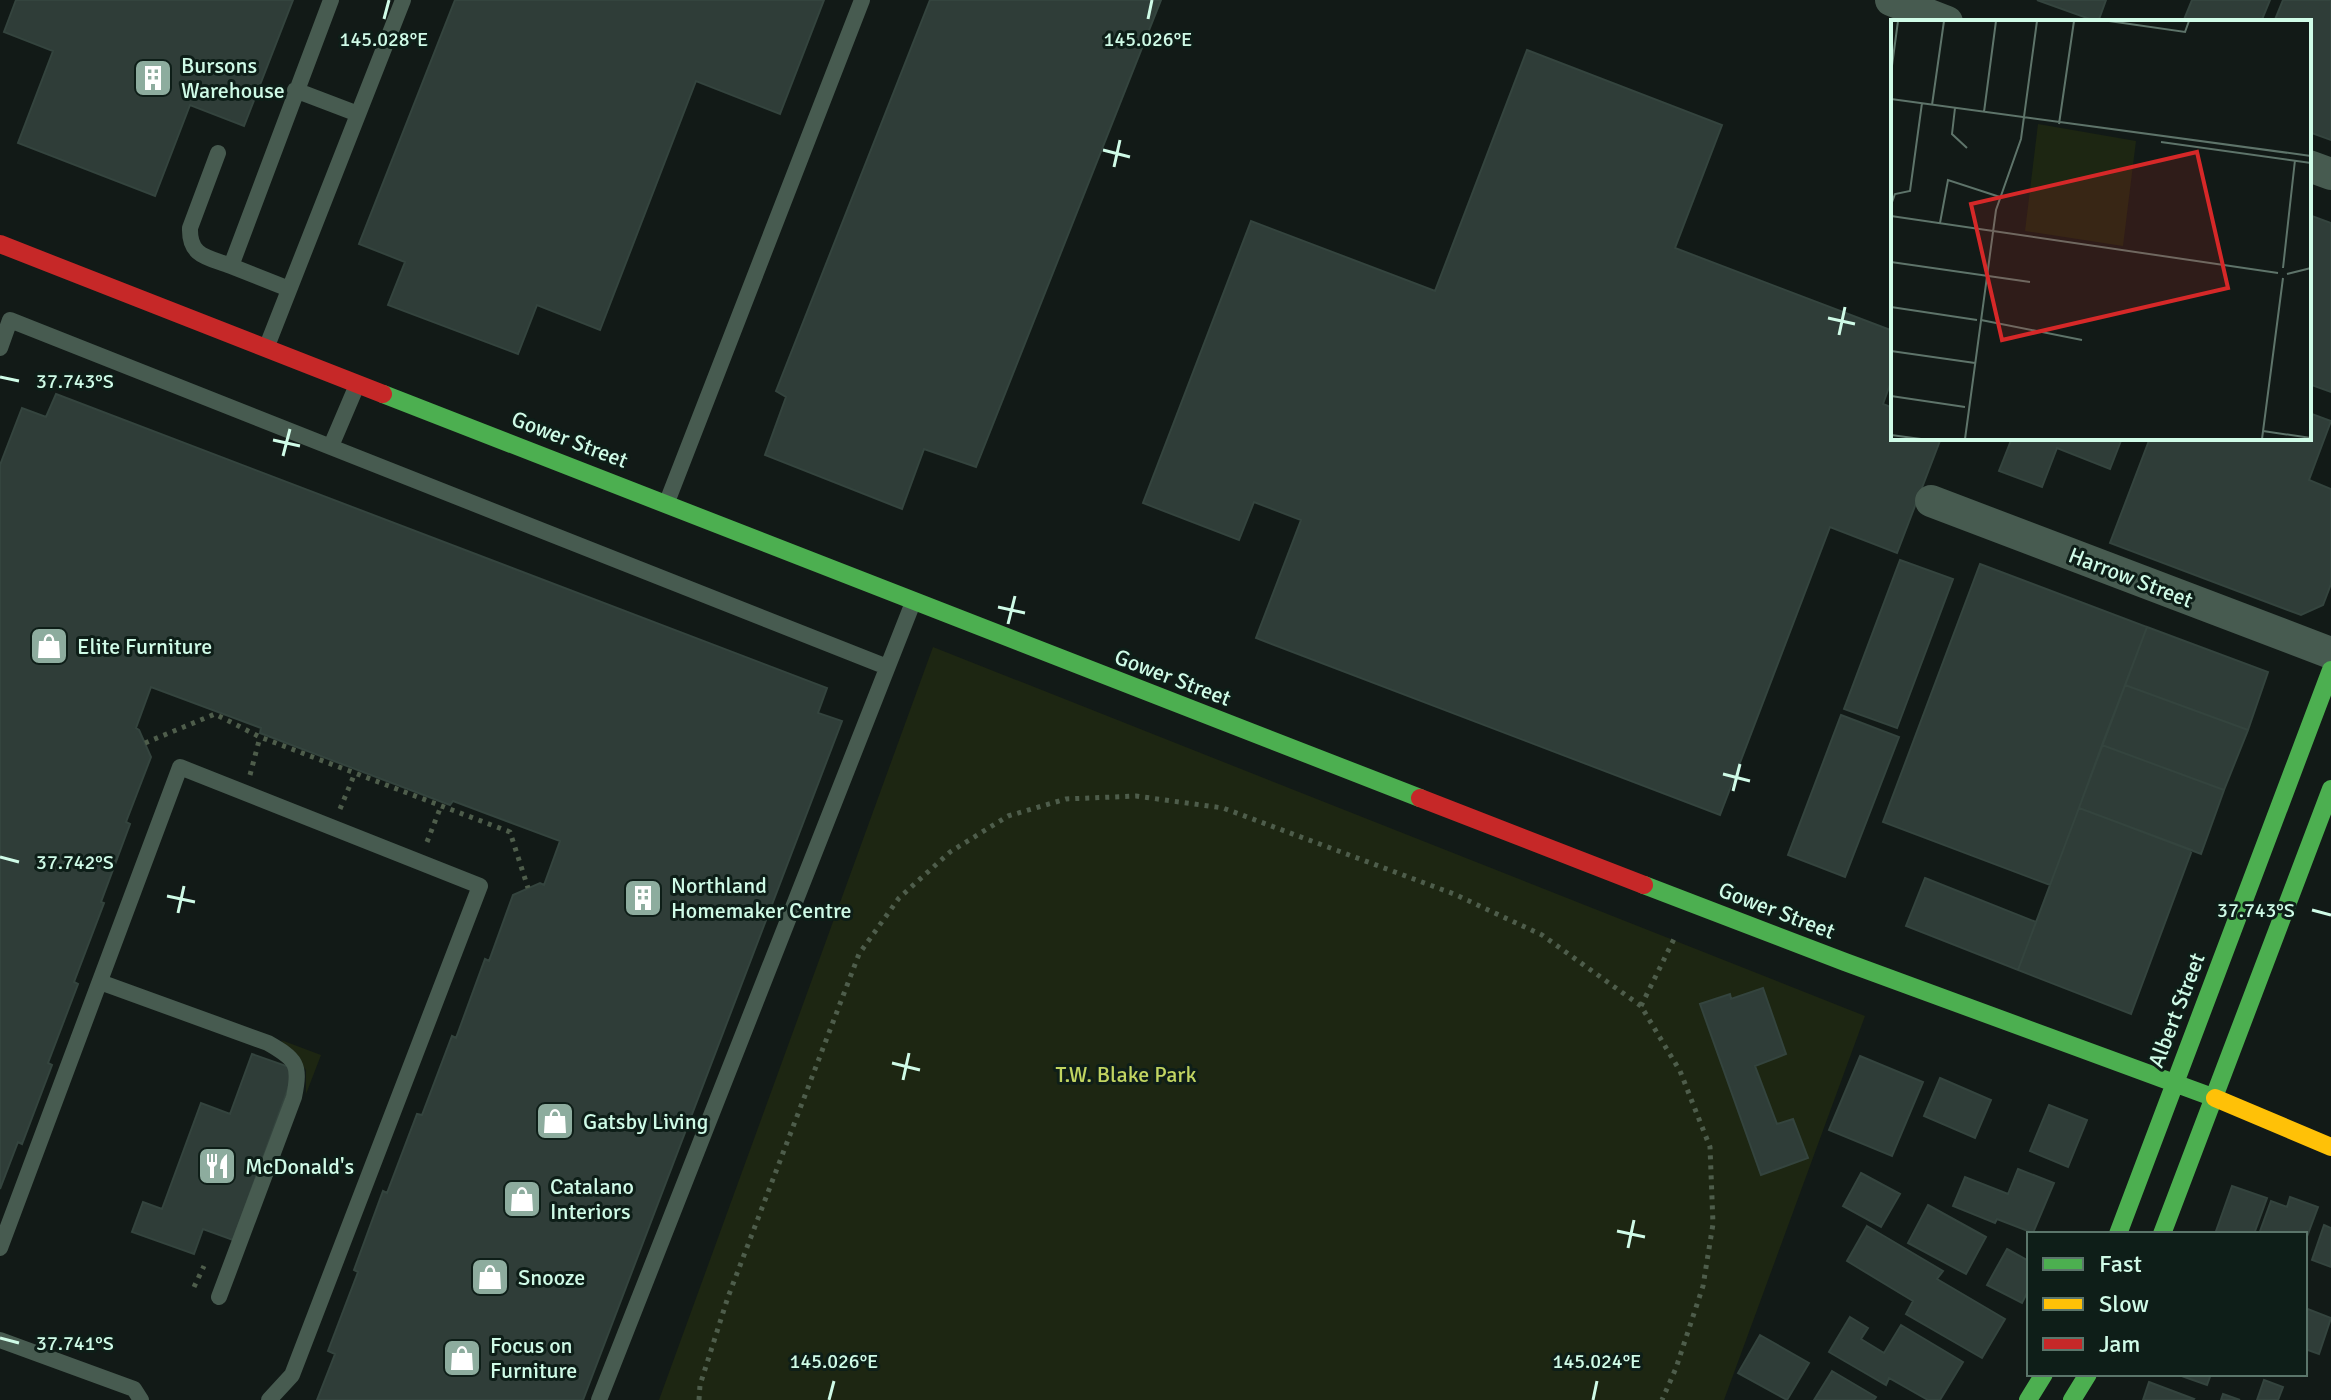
<svg xmlns="http://www.w3.org/2000/svg" width="2331" height="1400" font-family="Signika,sans-serif">
  <style>
    .green { fill: #1d2612 }
    .building { fill: #2f3d38; stroke: #34443e; stroke-width: 2 }
    .lines { fill: none; stroke-linecap: round; stroke-linejoin: round }
    .path { stroke: #4e5d4b; stroke-width: 5; stroke-dasharray: 4 6; stroke-linecap: butt }
    .lane { stroke: #475b50; stroke-width: 16 }
    .street { stroke: #475b50; stroke-width: 32 }
    .fast { stroke: #4caf50; stroke-width: 18 }
    .slow { stroke: #ffc107; stroke-width: 18 }
    .jam { stroke: #c62828; stroke-width: 18 }
    .ticks { fill: none; stroke: #cffbe7; stroke-width: 3 }
    .labels { text-anchor: middle; stroke-width: 6; stroke-linejoin: round; paint-order: stroke }
    .poi-label { font-size: 22px; fill: #cffbe7; stroke: #0e1e18; text-anchor: start }
    .street-label { font-size: 22px; fill: #cffbe7; stroke: #0e1e18 }
    .park-label { font-size: 22px; fill: #c2d561; stroke: #0e1e18 }
    .inset-road { fill: none; stroke: #5e746a; stroke-width: 2 }
    .view { fill: #d62828; fill-opacity: 0.15; stroke: #d62828; stroke-width: 4 }
    .inset-edge { fill: none; stroke: #cffbe7; stroke-width: 4 }
    .ticks-label { font-size: 20px; text-anchor: middle; fill: #cffbe7; stroke: #0e1e18; stroke-width: 6; stroke-linejoin: round; paint-order: stroke }
  </style>
  <rect width="100%" height="100%" fill="#121a17"/>
  <path class="green" d="M 933,647 L 1865,1016 L 1724,1400 L 659,1400 Z
    M 281,1040 L 321,1055 L 306,1094 L 306,1070 Z"/>
  <path class="building" d="M 16,0 L 293,0 L 244,126 L 190,105 L 155,196 L 18,143 L 53,51 L 4,32 Z
    M 455,0 L 824,0 L 780,114 L 696,81 L 600,330 L 537,305 L 518,354 L 388,305 L 405,262 L 359,244 Z
    M 930,0 L 1161,0 L 976,467 L 924,449 L 902,509 L 765,455 L 786,397 L 776,391 Z
    M 2037,0 L 2106,0 L 2098,22 Z
    M 2192,0 L 2270,0 L 2261,22 L 2183,22 Z
    M 2283,0 L 2331,0 L 2331,140 L 2309,132 L 2309,22 L 2274,22 Z
    M 1527,50 L 1722,125 L 1675,248 L 1893,331 L 1893,376 L 1883,404 L 1893,408 L 1893,438 L 1941,438 L 1897,553 L 1830,527 L 1720,815 L 1256,638 L 1301,520 L 1254,502 L 1239,540 L 1143,503 L 1251,221 L 1435,291 Z
    M 2309,215 L 2331,223 L 2331,392 L 2309,384 Z
    M 56,394 L 827,688 L 818,713 L 842,721 L 583,1400 L 317,1400 L 335,1354 L 328,1351 L 358,1272 L 354,1270 L 383,1191 L 387,1193 L 417,1114 L 422,1115 L 452,1036 L 456,1038 L 485,959 L 489,961 L 513,895 L 540,883 L 544,885 L 560,841 L 453,801 L 450,805 L 260,733 L 261,728 L 151,687 L 136,728 L 139,730 L 151,757 L 126,822 L 130,824 L 101,902 L 104,903 L 74,982 L 78,984 L 48,1063 L 52,1065 L 22,1144 L 18,1142 L 0,1189 L 0,465 L 22,408 L 46,417 Z
    M 2309,413 L 2331,421 L 2309,480 L 2331,489 L 2331,584 L 2323,605 L 2301,615 L 2110,543 L 2150,438 L 2309,438 Z
    M 2012,438 L 2122,438 L 2110,469 L 2057,448 L 2042,487 L 1999,471 Z
    M 1900,560 L 1953,579 L 1897,728 L 1844,709 Z
    M 1980,564 L 2147,627 L 2050,885 L 1883,822 Z
    M 2147,627 L 2268,672 L 2248,730 L 2125,685 Z
    M 2125,685 L 2248,730 L 2224,790 L 2102,745 Z
    M 1841,715 L 1899,737 L 1845,877 L 1788,855 Z
    M 2102,745 L 2224,790 L 2201,854 L 2079,808 Z
    M 2079,808 L 2192,850 L 2131,1014 L 2018,970 Z
    M 1925,878 L 2036,922 L 2018,970 L 1906,926 Z
    M 1763,988 L 1786,1054 L 1755,1066 L 1777,1124 L 1793,1119 L 1808,1158 L 1761,1175 L 1700,1004 L 1730,994 L 1731,999 Z
    M 252,1054 L 295,1069 L 233,1240 L 203,1229 L 194,1254 L 132,1232 L 143,1202 L 162,1209 L 201,1103 L 230,1114 Z
    M 1860,1056 L 1923,1082 L 1892,1156 L 1829,1130 Z
    M 1940,1078 L 1991,1100 L 1975,1138 L 1924,1116 Z
    M 2049,1105 L 2087,1120 L 2068,1167 L 2030,1151 Z
    M 2018,1169 L 2054,1183 L 2033,1233 L 1997,1219 L 1995,1223 L 1953,1206 L 1965,1177 L 2008,1194 Z
    M 1861,1173 L 1900,1194 L 1881,1227 L 1843,1206 Z
    M 2232,1186 L 2267,1198 L 2254,1234 L 2215,1234 Z
    M 2290,1197 L 2318,1207 L 2305,1242 L 2305,1234 L 2259,1234 L 2271,1201 L 2287,1207 Z
    M 1928,1205 L 1986,1237 L 1966,1274 L 1908,1243 Z
    M 2324,1225 L 2331,1228 L 2331,1267 L 2312,1260 Z
    M 1867,1226 L 1943,1271 L 1937,1279 L 2005,1319 L 1982,1358 L 1906,1314 L 1913,1301 L 1847,1261 Z
    M 2007,1249 L 2029,1261 L 2029,1289 L 2022,1303 L 1987,1285 Z
    M 2305,1308 L 2331,1318 L 2319,1354 L 2305,1349 Z
    M 1850,1317 L 1868,1328 L 1861,1339 L 1884,1353 L 1901,1325 L 1963,1362 L 1940,1400 L 1928,1400 L 1889,1378 L 1886,1385 L 1829,1352 Z
    M 1760,1335 L 1809,1363 L 1787,1400 L 1738,1373 Z
    M 1832,1371 L 1876,1397 L 1874,1400 L 1814,1400 Z
    M 2176,1374 L 2211,1374 L 2207,1385 Z
    M 2264,1380 L 2283,1387 L 2278,1400 L 2257,1400 Z
    M 2149,1382 L 2194,1399 L 2193,1400 L 2143,1400 Z
    M 2223,1394 L 2240,1400 L 2221,1400 Z"/>
  <g class="lines">
    <path class="path" d="M 145,743 L 215,714 L 260,737 L 510,832 L 528,888
      M 250,775 L 260,737
      M 340,809 L 355,773
      M 427,842 L 441,806
      M 1641,1006 L 1674,939
      M 194,1287 L 204,1266
      M 699,1400 L 700,1385 L 728,1297 L 859,954 L 899,898 L 950,852 L 1008,816 L 1066,799 L 1136,796 L 1223,808 L 1454,894 L 1542,935 L 1641,1006 L 1680,1071 L 1710,1147 L 1713,1224 L 1703,1286 L 1676,1368 L 1662,1400"/>
    <path class="lane" d="M 295,90 L 358,114
      M 218,153 L 190,228 C 189,257 208,257 231,266
      M 289,289 L 231,266 L 331,0
      M 267,346 L 403,0
      M 0,348 L 10,320 L 887,667
      M 331,446 L 357,385
      M 667,502 L 862,0
      M 100,982 L 268,1043 C 296,1059 301,1064 294,1097 L 219,1297
      M 0,1248 L 180,767 L 480,886 L 292,1375 L 269,1400
      M 0,1340 L 134,1389 L 141,1400
      M 599,1400 L 912,605"/>
    <path class="street" d="M 1891,0 L 1947,22
      M 2309,166 L 2331,174
      M 1931,501 L 2331,653"/>
    <path class="fast" d="M 383,394 L 1420,798
      M 1644,885 L 1845,962 L 2215,1098
      M 2118,1234 L 2331,670
      M 2162,1234 L 2331,789
      M 2028,1400 L 2044,1374
      M 2072,1400 L 2088,1374"/>
    <path class="slow" d="M 2215,1098 L 2331,1147"/>
    <path class="jam" d="M 0,244 L 383,394
      M 1420,798 L 1644,885"/>
  </g>
  <path class="ticks" d="M 384,19 L 389,0M 1148,19 L 1152,0M 1103,150 L 1130,157M 1114,167 L 1120,140M 1828,318 L 1855,324M 1839,335 L 1845,307M 0,377 L 19,381M 273,440 L 300,446M 283,456 L 290,429M 998,607 L 1025,613M 1008,624 L 1015,596M 1723,774 L 1750,781M 1733,791 L 1740,764M 0,857 L 19,862M 167,896 L 195,902M 2312,910 L 2331,915M 178,913 L 184,886M 892,1063 L 920,1070M 903,1080 L 909,1053M 1617,1231 L 1645,1237M 1628,1248 L 1634,1220M 0,1338 L 19,1343M 829,1400 L 834,1381M 1593,1400 L 1597,1381"/>
  <defs>
    <g id="building-square" transform="scale(2)"><rect x="-9" y="-9" width="18" height="18" rx="4" fill="#8dac9e" stroke="#0e1e18"/><path d="M-4-6H4V6H1V3H-1V6H-4ZM-2.5-4.3h1.7v1.8h-1.7ZM.8-4.3h1.7v1.8H.8ZM-2.5-1h1.7V.8h-1.7ZM.8-1h1.7V.8H.8Z" fill="#fff"/></g>
    <g id="shop-square" transform="scale(2)"><rect x="-9" y="-9" width="18" height="18" rx="4" fill="#8dac9e" stroke="#0e1e18"/><path d="M-5-2.5h2.3a2.7 3.5 0 0 1 5.4 0H5L5.5 6h-11ZM-1.5-2.5h3a1.5 2.3 0 0 0-3 0Z" fill="#fff"/></g>
    <g id="restaurant-square" transform="scale(2)"><rect x="-9" y="-9" width="18" height="18" rx="4" fill="#8dac9e" stroke="#0e1e18"/><path d="M-5-6h1v4h1v-4h1v4h1v-4h1v5L-1.5 .5V6h-2V.5L-5-1ZM5-6V6H3V1.5H1.5Q1.5-4 5-6Z" fill="#fff"/></g>
  </defs>
  <g fill-rule="evenodd">
    <use href="#building-square" x="153" y="78"/>
    <use href="#shop-square" x="49" y="646"/>
    <use href="#building-square" x="643" y="898"/>
    <use href="#shop-square" x="555" y="1121"/>
    <use href="#restaurant-square" x="217" y="1166"/>
    <use href="#shop-square" x="522" y="1199"/>
    <use href="#shop-square" x="490" y="1277"/>
    <use href="#shop-square" x="462" y="1358"/>
  </g>
  <g class="labels">
    <g class="poi-label">
      <text x="181" y="73">Bursons<tspan x="181" dy="25">Warehouse</tspan></text>
      <text x="77" y="654">Elite Furniture</text>
      <text x="671" y="893">Northland<tspan x="671" dy="25">Homemaker Centre</tspan></text>
      <text x="583" y="1129">Gatsby Living</text>
      <text x="245" y="1174">McDonald's</text>
      <text x="550" y="1194">Catalano<tspan x="550" dy="25">Interiors</tspan></text>
      <text x="518" y="1285">Snooze</text>
      <text x="490" y="1353">Focus on<tspan x="490" dy="25">Furniture</tspan></text>
    </g>
    <g class="street-label">
      <text transform="translate(570 439) rotate(21)" y="8">Gower Street</text>
      <text transform="translate(2131 577) rotate(21)" y="8">Harrow Street</text>
      <text transform="translate(1173 677) rotate(21)" y="8">Gower Street</text>
      <text transform="translate(1777 910) rotate(21)" y="8">Gower Street</text>
      <text transform="translate(2176 1010) rotate(-69)" y="8">Albert Street</text>
    </g>
    <g class="park-label">
      <text x="1126" y="1082">T.W. Blake Park</text>
    </g>
  </g>
  <g transform="translate(1891 20)">
    <rect width="420" height="420" fill="#121a17"/>
    <path d="M 147,104 L 245,121 L 232,226 L 134,211 Z" fill="#1d2612"/>
    <path class="inset-road" d="M 218,1 L 294,12 L 298,1M 0,53 L 7,1M 0,79 L 420,136M 41,85 L 53,1M 64,88 L 61,114 L 76,128M 93,92 L 105,1M 168,104 L 183,1M 270,122 L 420,143M 0,185 L 4,174 L 19,171 L 31,83M 0,196 L 387,253M 49,203 L 57,160 L 109,177M 0,242 L 139,262M 392,248 L 404,140M 396,254 L 420,248M 0,287 L 86,300M 90,300 L 191,320M 0,331 L 84,343M 0,376 L 74,387M 372,411 L 420,418M 0,415 L 30,419M 74,419 L 105,190 L 130,119 L 146,1M 371,419 L 392,258"/>
    <path class="view" d="M 306,132 L 337,268 L 111,320 L 80,184 Z"/>
    <rect width="420" height="420" class="inset-edge"/>
  </g>
  <g class="ticks-label">
    <text x="384" y="46">145.028°E</text>
    <text x="1148" y="46">145.026°E</text>
    <text x="75" y="388">37.743°S</text>
    <text x="75" y="869">37.742°S</text>
    <text x="2256" y="917">37.743°S</text>
    <text x="75" y="1350">37.741°S</text>
    <text x="834" y="1368">145.026°E</text>
    <text x="1597" y="1368">145.024°E</text>
  </g>
  <rect x="2027" y="1232" width="280" height="144" fill="#0e1e18" stroke="#5b766b" stroke-width="2"/>
  <rect x="2043" y="1258" width="40" height="12" fill="#4caf50" stroke="#5b766b" stroke-width="2"/>
  <text x="2099" y="1272" font-size="24" fill="#cffbe7">Fast</text>
  <rect x="2043" y="1298" width="40" height="12" fill="#ffc107" stroke="#5b766b" stroke-width="2"/>
  <text x="2099" y="1312" font-size="24" fill="#cffbe7">Slow</text>
  <rect x="2043" y="1338" width="40" height="12" fill="#c62828" stroke="#5b766b" stroke-width="2"/>
  <text x="2099" y="1352" font-size="24" fill="#cffbe7">Jam</text>
</svg>
